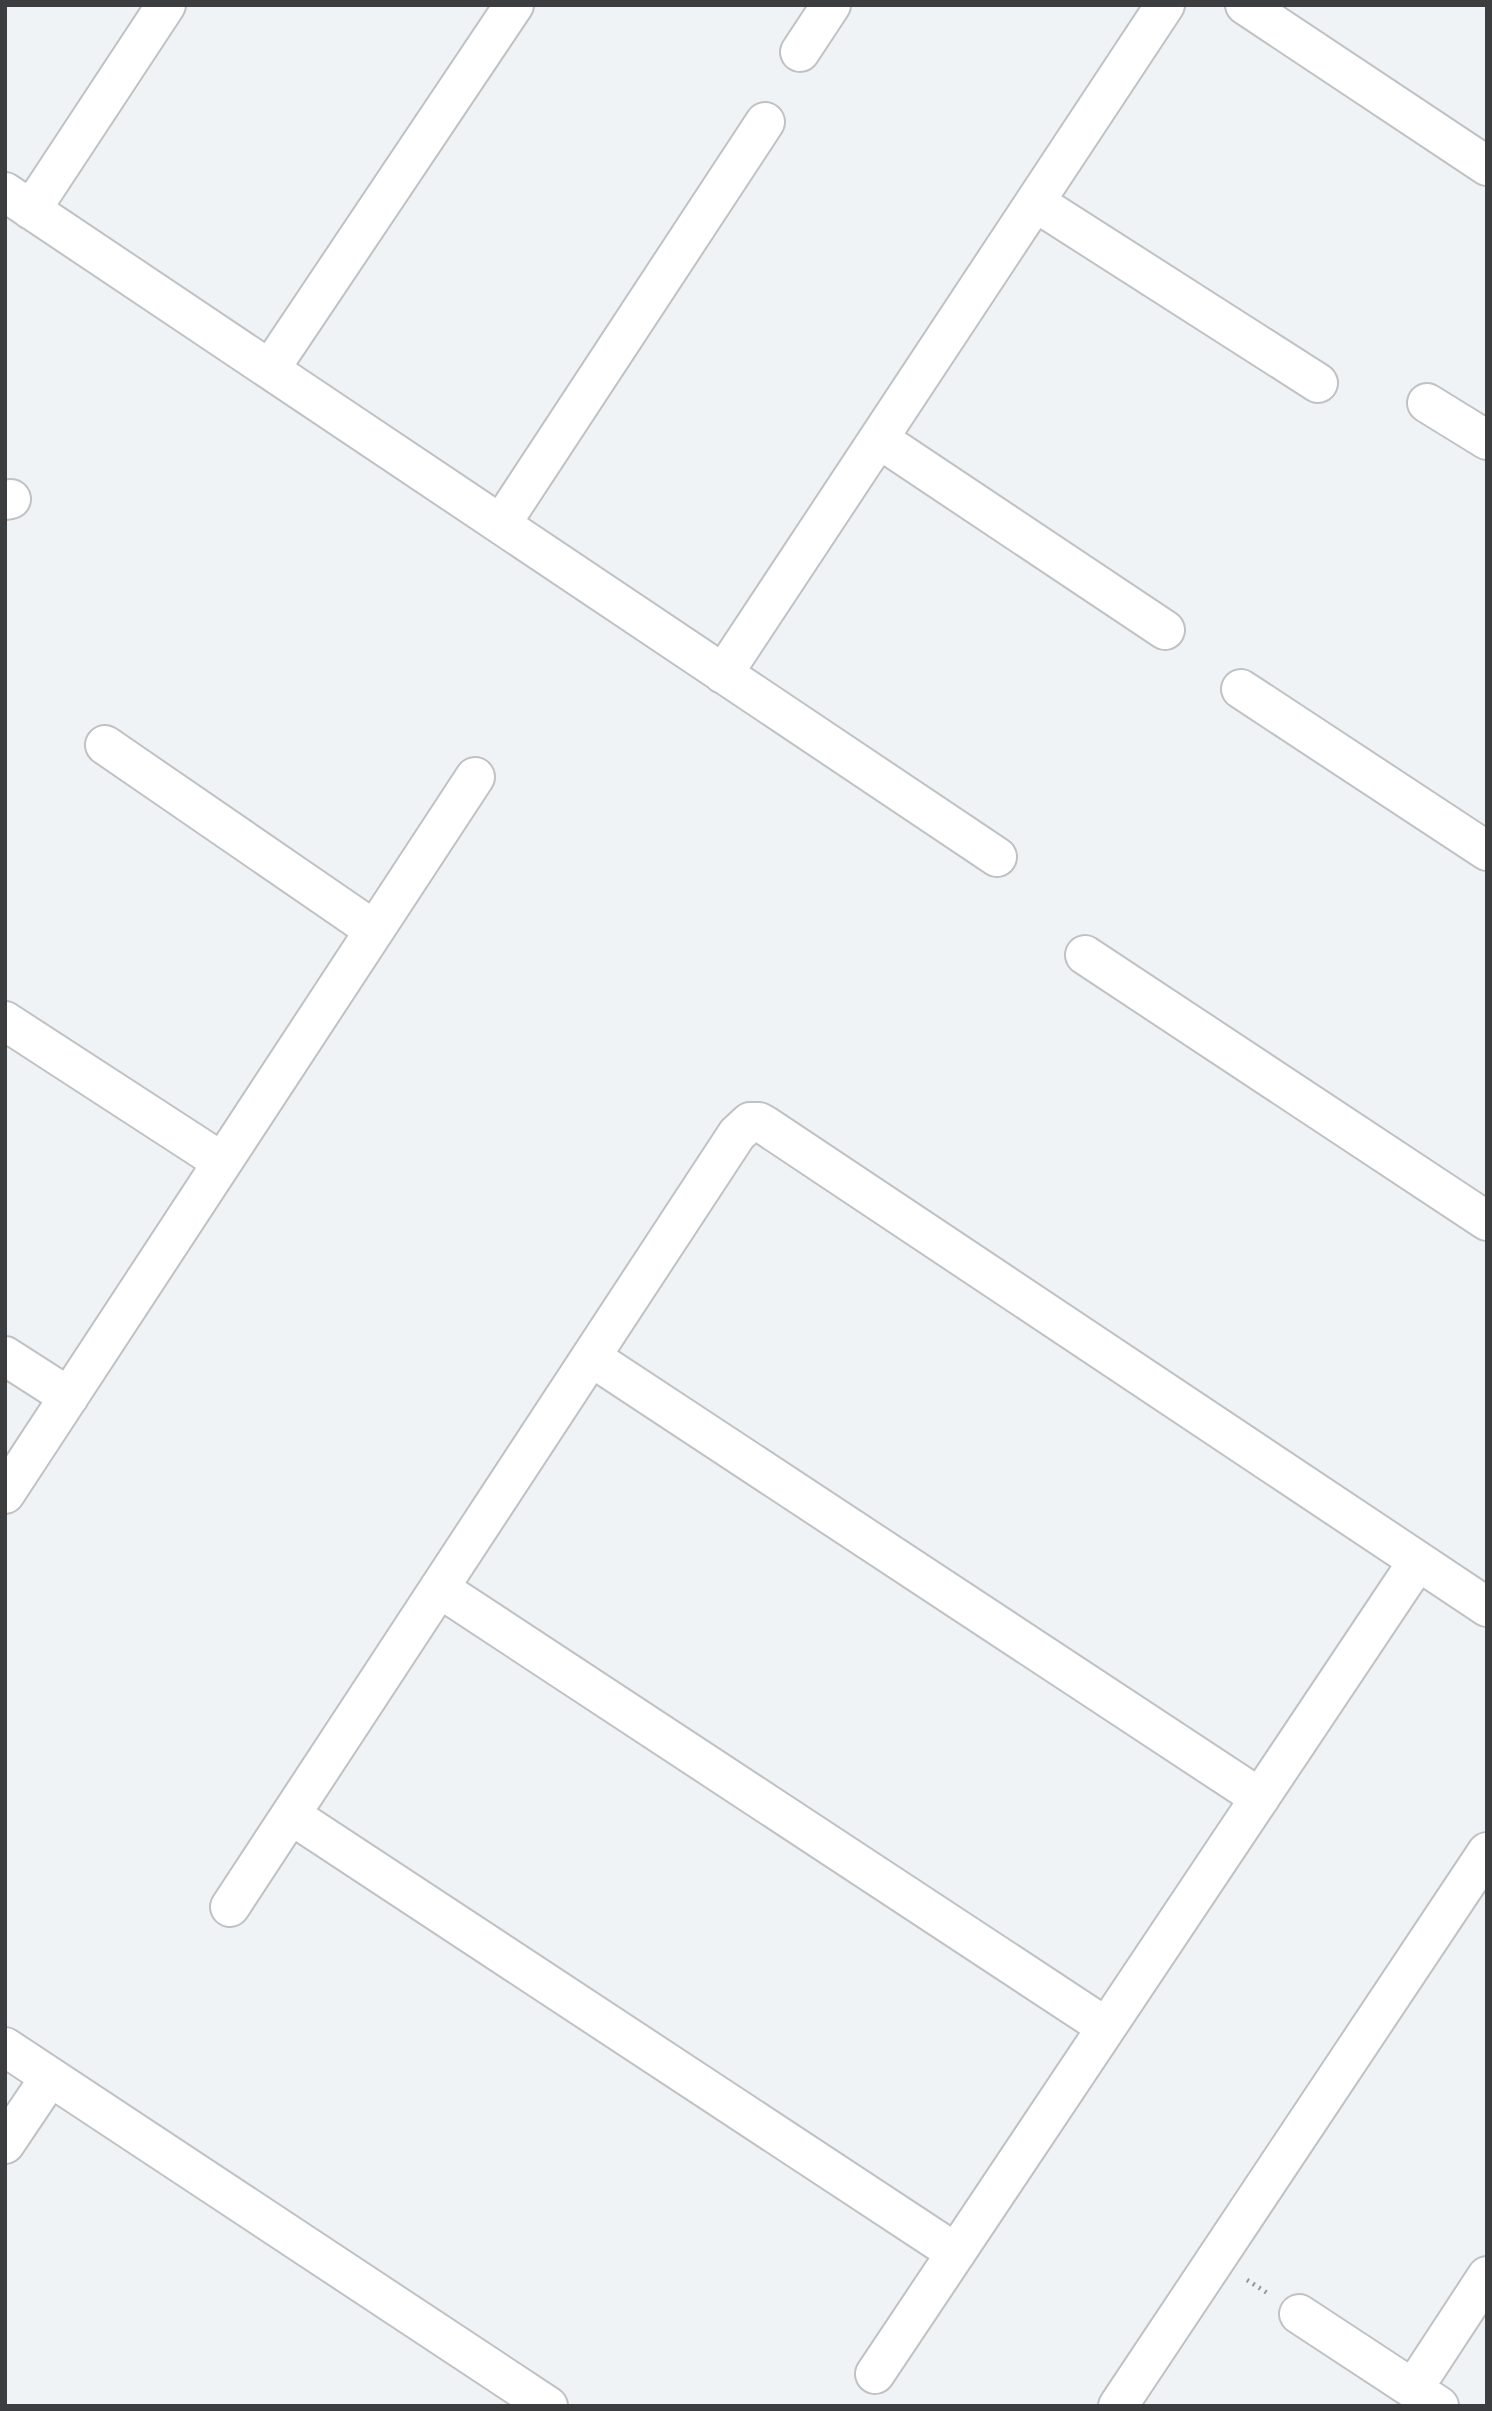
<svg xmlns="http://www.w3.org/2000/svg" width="1492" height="2411" font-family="'Crimson Pro',serif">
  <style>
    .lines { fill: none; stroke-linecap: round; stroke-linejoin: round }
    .minor-casing { stroke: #bfc2c4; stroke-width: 42 }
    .path { stroke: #959798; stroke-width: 4.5; stroke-dasharray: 2 5; stroke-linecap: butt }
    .minor { stroke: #fff; stroke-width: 38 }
  </style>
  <rect width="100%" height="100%" fill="#f0f3f5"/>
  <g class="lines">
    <g class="minor-casing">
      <path id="minor" d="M 1245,5 L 1487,166
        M 800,52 L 831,5
        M 5,192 L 997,857
        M 1035,202 L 1318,383
        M 31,210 L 166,5
        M 270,369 L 514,5
        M 1427,403 L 1487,440
        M 879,439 L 1165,630
        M 5,500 L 11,499
        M 501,524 L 765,122
        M 723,674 L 1165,5
        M 1241,689 L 1487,851
        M 105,745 L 374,930
        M 1085,955 L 1487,1221
        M 5,1021 L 222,1162
        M 5,1356 L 69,1397
        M 591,1357 L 1260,1798
        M 5,1494 L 475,777
        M 439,1588 L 1106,2027
        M 291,1815 L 956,2253
        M 230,1907 L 737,1134 L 750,1122 L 759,1122 L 766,1126 L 1487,1607
        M 5,2047 L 548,2406
        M 5,2144 L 50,2077
        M 1299,2314 L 1439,2406
        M 875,2374 L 1418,1561
        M 1413,2389 L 1487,2276
        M 1118,2406 L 1487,1852"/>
    </g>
    <path class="path" d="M 1247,2280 L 1269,2294"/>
    <use href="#minor" class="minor"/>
  </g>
  <rect width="1492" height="2411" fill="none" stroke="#3c3d3e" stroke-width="14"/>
</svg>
